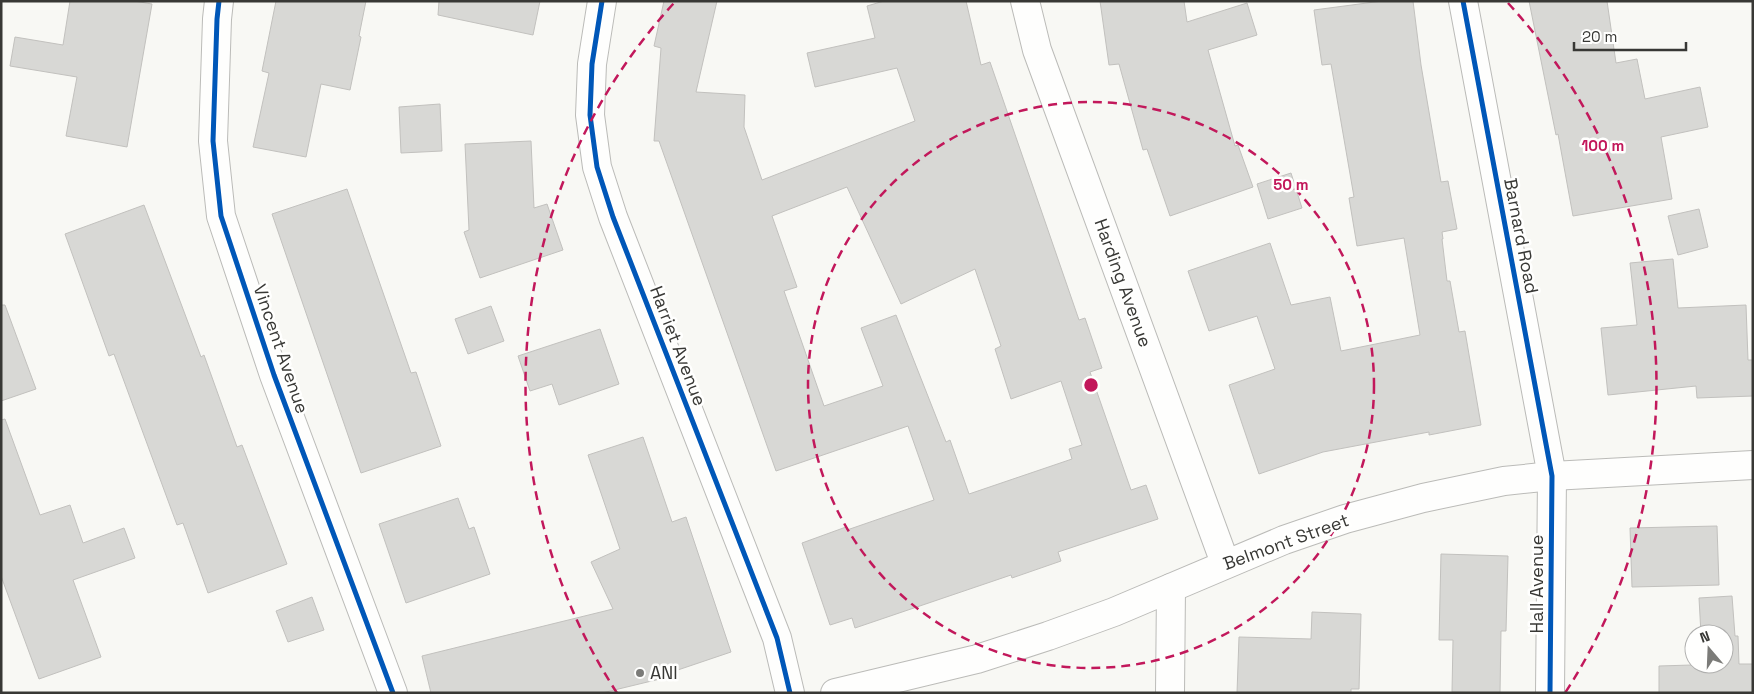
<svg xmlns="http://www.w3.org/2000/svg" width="1754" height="694" font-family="'Space Grotesk',sans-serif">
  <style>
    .building { fill: #d8d8d5; stroke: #c2c1be; fill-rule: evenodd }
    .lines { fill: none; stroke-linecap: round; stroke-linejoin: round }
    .minor-casing { stroke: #bbbbb8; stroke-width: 30 }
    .major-casing { stroke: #bbbbb8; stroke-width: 30 }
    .minor { stroke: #fefefd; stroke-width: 28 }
    .major { stroke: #fefefd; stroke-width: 28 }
    .cycleway-casing { stroke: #fffffe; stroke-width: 8 }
    .cycleway { stroke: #0057b8; stroke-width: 5 }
    .ring { fill: none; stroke: #c2185b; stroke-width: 2.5; stroke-dasharray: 9 6 }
    .poi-dot { fill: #7b7b78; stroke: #fffffe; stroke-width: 2 }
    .labels { text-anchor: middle; stroke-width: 5; stroke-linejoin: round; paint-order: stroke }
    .street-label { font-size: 18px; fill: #383835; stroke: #fffffe }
    .poi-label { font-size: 18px; fill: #383835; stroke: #fffffe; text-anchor: start }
    .centre { fill: #c2185b; stroke: #fffffe; stroke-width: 2.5 }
    .ring-label { font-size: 15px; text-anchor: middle; font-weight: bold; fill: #c2185b; stroke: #fffffe; stroke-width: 5; stroke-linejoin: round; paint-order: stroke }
  </style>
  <rect width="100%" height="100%" fill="#f8f8f4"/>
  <path class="building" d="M 70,1 L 134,1 L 152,4 L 127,147 L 66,136 L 77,77 L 10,66 L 15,37 L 63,45 Z
    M 276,1 L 366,1 L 359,36 L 361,37 L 350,90 L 321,84 L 306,157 L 253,147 L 269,73 L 262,71 Z
    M 439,1 L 540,1 L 533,35 L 438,15 Z
    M 664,1 L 717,1 L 696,92 L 745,95 L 744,127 L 762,180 L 915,121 L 897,68 L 815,87 L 807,53 L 875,38 L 867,6 L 884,1 L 966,1 L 981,65 L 990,62 L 1079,320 L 1085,318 L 1102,368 L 1090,372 L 1131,490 L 1146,485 L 1158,519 L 1058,552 L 1061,561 L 1012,578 L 1011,575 L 855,628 L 852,618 L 830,625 L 802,543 L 846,527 L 847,530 L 934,500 L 908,426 L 776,471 L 659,141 L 654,141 L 661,48 L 654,46 ZM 847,187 L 901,304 L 975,269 L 1001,346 L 995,349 L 1011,399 L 1061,381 L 1082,445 L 1069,449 L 1072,459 L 969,494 L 950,440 L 946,442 L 896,315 L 861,328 L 883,386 L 824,406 L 784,291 L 797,287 L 772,216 Z
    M 1100,1 L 1184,1 L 1187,22 L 1247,3 L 1257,35 L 1208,50 L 1235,146 L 1238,145 L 1253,187 L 1170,216 L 1147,149 L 1143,150 L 1119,64 L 1109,65 Z
    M 1382,1 L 1413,1 L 1421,65 L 1441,182 L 1448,181 L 1457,229 L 1442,232 L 1443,239 L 1442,239 L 1447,281 L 1450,281 L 1459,332 L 1465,331 L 1481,425 L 1429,435 L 1429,432 L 1323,452 L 1259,474 L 1229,385 L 1275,369 L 1257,316 L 1209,331 L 1188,271 L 1270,243 L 1291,305 L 1330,297 L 1341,351 L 1420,335 L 1404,238 L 1357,246 L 1349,198 L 1354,197 L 1331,64 L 1322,65 L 1314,10 Z
    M 1529,1 L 1607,1 L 1616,63 L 1637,59 L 1645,99 L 1700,87 L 1708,127 L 1661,137 L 1672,199 L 1573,216 L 1558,134 L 1556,135 Z
    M 440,104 L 442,151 L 401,153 L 399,107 Z
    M 531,141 L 534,208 L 547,204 L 563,250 L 480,278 L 464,232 L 469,230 L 465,144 Z
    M 1291,173 L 1302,208 L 1268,219 L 1257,184 Z
    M 347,189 L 411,373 L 416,372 L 441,446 L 361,473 L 272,214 Z
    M 144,205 L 201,357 L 204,355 L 237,447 L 242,445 L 287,564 L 208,593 L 183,523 L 177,525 L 114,354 L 109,356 L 65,234 Z
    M 1699,209 L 1708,247 L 1678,255 L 1668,216 Z
    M 1673,259 L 1678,308 L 1746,305 L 1748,360 L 1753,360 L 1753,396 L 1697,398 L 1696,386 L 1608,395 L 1601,328 L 1637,325 L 1630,263 Z
    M 1,305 L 5,305 L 36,389 L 1,401 Z
    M 491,306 L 504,341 L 468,354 L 455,319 Z
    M 600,329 L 619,384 L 559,405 L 552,384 L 530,391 L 518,356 Z
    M 5,419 L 40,515 L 70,505 L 83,543 L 124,528 L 135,558 L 73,580 L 101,657 L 39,679 L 1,576 L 1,420 Z
    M 643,437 L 672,522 L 686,517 L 731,652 L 663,675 L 664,678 L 602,693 L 431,693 L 422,656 L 613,609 L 591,562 L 620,549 L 588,455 Z
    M 458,498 L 469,529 L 474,527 L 490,574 L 406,603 L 379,524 Z
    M 1717,526 L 1719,585 L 1632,587 L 1630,528 Z
    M 1441,554 L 1508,556 L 1506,631 L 1501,631 L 1500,693 L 1452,692 L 1453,640 L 1439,640 Z
    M 1732,596 L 1735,636 L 1738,636 L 1739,664 L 1753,664 L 1753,693 L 1659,693 L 1659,666 L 1724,664 L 1724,634 L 1701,634 L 1699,598 Z
    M 312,597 L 324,630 L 288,642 L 276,611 Z
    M 1312,612 L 1361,614 L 1359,689 L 1351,689 L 1351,693 L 1237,693 L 1239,637 L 1311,639 Z"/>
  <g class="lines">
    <g class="minor-casing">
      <path id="minor" d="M 219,1 L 217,19 L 213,141 L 221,216 L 274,375 L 393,693
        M 602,1 L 592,64 L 590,115 L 597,167 L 613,217 L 777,638 L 790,693
        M 1025,1 L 1037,50 L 1225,563
        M 1463,1 L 1552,476 L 1550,693
        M 1170,693 L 1171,588"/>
    </g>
    <g class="major-casing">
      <path id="major" d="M 835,693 L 977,659 L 1048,636 L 1114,612 L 1284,540 L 1345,519 L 1423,498 L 1504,481 L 1552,476 L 1753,465"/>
    </g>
    <use href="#minor" class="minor"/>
    <use href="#major" class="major"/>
    <g class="cycleway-casing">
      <path id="cycleway" d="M 219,1 L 217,19 L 213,141 L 221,216 L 274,375 L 393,693
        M 602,1 L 592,64 L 590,115 L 597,167 L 613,217 L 777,638 L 790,693
        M 1463,1 L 1552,476 L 1550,693"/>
    </g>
    <use href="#cycleway" class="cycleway"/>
  </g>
  <g class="ring">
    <circle cx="1091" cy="385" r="283"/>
    <path d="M617 693A565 565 0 0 1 674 3M1508 3A565 565 0 0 1 1565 693"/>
  </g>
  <circle class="poi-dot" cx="640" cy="673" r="5"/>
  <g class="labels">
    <g class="street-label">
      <text transform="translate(1521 236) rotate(79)" y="6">Barnard Road</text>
      <text transform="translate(1123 283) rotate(70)" y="6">Harding Avenue</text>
      <text transform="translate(678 346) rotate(69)" y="6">Harriet Avenue</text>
      <text transform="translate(281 349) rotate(71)" y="6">Vincent Avenue</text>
      <text transform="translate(1286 542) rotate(-20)" y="6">Belmont Street</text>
      <text transform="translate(1537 584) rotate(-90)" y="6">Hall Avenue</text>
    </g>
    <g class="poi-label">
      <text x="650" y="679">ANI</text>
    </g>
  </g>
  <circle cx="1091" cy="385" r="8" class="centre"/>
  <g class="ring-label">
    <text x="1603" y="151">100 m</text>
    <text x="1291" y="190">50 m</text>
  </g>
  <rect width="1754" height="694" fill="none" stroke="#383835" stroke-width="5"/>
  <g transform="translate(1709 649) rotate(341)"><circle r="24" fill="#fffffe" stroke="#afafae"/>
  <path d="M0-4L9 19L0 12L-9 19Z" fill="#7b7b78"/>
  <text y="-8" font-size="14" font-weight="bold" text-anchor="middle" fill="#383835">N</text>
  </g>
  <path d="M1574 42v8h112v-8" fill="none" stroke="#383835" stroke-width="2.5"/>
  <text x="1582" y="42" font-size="15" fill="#383835" stroke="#fffffe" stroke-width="4" paint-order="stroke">20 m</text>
</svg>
